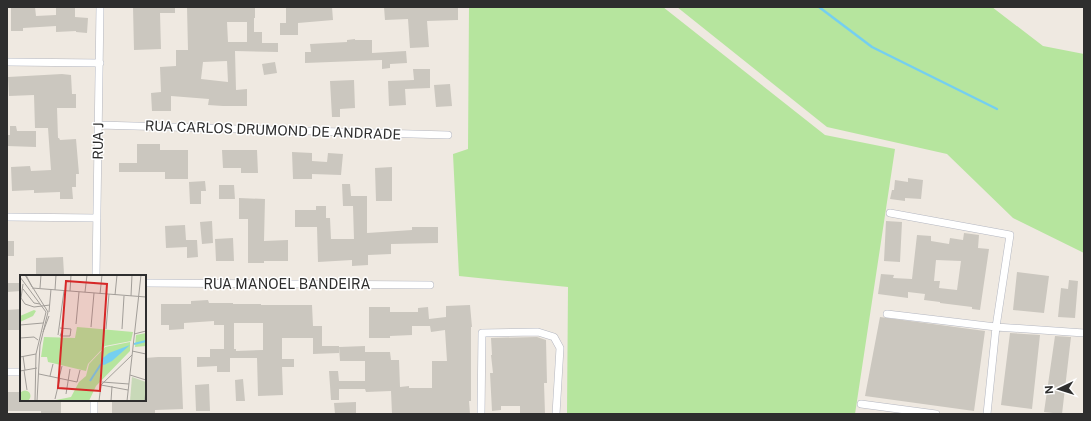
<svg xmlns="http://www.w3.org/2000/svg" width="1091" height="421" font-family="'Public Sans',sans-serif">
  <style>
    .green { fill: #b6e59e }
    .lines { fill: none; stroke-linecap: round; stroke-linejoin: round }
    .stream { stroke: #75cff0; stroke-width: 2.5 }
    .building { fill: #cbc7bf; fill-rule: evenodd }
    .minor-casing { stroke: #b4b7c1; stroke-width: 8 }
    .minor { stroke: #fff; stroke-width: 7 }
    .labels { text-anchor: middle; stroke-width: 3; stroke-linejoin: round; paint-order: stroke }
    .street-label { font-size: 14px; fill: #2e2e2e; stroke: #fff }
    .inset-river { fill: none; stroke: #75cff0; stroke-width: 2 }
    .inset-road { fill: none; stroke: #a29e99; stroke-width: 1 }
    .view { fill: #d62828; fill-opacity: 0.15; stroke: #d62828; stroke-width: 2 }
    .inset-edge { fill: none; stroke: #2e2e2e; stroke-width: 2 }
  </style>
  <rect width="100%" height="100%" fill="#efe9e1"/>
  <path class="green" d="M 469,7 L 663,7 L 825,135 L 895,149 L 855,414 L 567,414 L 568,287 L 459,276 L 453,154 L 468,149 Z
    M 677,7 L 992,7 L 1043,46 L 1084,54 L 1084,253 L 1013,218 L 947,154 L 827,127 Z"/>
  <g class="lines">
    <path class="stream" d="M 819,7 L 872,47 L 997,109"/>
  </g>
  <path class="building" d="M 11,7 L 35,7 L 36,16 L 56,15 L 56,7 L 75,7 L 75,17 L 88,18 L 87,33 L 76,32 L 76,31 L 56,32 L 56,26 L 23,28 L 23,31 L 11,31 Z
    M 133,7 L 175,7 L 175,13 L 160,13 L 161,49 L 134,50 Z
    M 187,7 L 255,7 L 255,18 L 254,18 L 254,32 L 262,32 L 262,43 L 278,43 L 278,52 L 235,51 L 236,90 L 247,89 L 247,106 L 223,106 L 208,105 L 209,99 L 171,96 L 171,111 L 152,111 L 151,93 L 161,92 L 160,67 L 176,66 L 176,50 L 188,50 ZM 227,22 L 247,22 L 247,42 L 228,42 ZM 227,61 L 228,82 L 201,79 L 203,62 Z
    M 286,7 L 332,7 L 333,20 L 298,23 L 298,35 L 280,35 L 280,23 L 286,23 Z
    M 384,7 L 458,7 L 458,20 L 427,21 L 429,47 L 410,48 L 408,19 L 385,20 Z
    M 355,39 L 355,40 L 372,40 L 372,53 L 406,51 L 407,63 L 390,64 L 390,68 L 382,69 L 382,60 L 305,63 L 305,52 L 311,52 L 310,44 L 347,42 L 347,40 Z
    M 275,62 L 277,73 L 264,75 L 262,64 Z
    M 413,69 L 430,69 L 430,88 L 405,89 L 406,105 L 389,106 L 388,81 L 414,80 Z
    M 62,74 L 71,75 L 72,94 L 76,94 L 76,108 L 57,108 L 58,138 L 59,138 L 60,140 L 76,139 L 79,174 L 76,174 L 76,187 L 72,187 L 73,199 L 60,199 L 60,192 L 34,193 L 34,190 L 12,191 L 11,167 L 30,166 L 31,171 L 51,170 L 48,128 L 35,128 L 34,95 L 9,96 L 8,77 Z
    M 354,80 L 355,108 L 340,109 L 340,117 L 332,117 L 330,81 Z
    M 450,84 L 452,106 L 436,107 L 434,85 Z
    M 10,126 L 16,126 L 17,131 L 36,131 L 36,147 L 7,146 L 7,135 L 10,135 Z
    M 137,144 L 160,144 L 160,150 L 188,150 L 188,179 L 165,179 L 165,172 L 119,172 L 119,163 L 137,163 Z
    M 222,150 L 257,150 L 258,173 L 241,173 L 241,168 L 223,168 Z
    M 292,152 L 312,153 L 312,161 L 327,162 L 328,153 L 343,154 L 341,175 L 312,174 L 312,179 L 293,179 Z
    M 392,167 L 392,201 L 376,201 L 375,168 Z
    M 908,178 L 923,180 L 921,199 L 905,198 L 905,201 L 890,199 L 892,190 L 894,190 L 895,180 L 908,182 Z
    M 205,181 L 206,191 L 201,191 L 201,204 L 190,204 L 189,182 Z
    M 342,184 L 350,184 L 351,196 L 367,196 L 367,233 L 412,230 L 412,227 L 438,227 L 438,243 L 391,244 L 391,254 L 368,255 L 368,265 L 352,266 L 352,260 L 318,262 L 317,227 L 295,227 L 295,210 L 316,210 L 316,206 L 326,206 L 326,218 L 330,218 L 331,239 L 354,239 L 353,206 L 343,206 Z
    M 219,185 L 234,185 L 235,199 L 219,199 Z
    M 239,198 L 265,199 L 264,241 L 288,240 L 288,261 L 264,261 L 264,263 L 248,263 L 248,219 L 239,219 Z
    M 212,221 L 213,243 L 202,244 L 200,222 Z
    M 886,221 L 902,222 L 900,262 L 884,261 Z
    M 185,225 L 186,240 L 197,240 L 198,257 L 187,258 L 187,247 L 166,248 L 165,226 Z
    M 964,233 L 979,235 L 978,248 L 989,249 L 980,310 L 972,309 L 972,307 L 940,303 L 940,302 L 924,300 L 925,294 L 908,292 L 908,298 L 878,294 L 881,274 L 894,275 L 893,278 L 912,279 L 917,235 L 931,236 L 931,241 L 949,244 L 950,238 L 963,240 ZM 936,260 L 961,261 L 957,290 L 939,288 L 940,281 L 934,281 Z
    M 233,238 L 234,261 L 216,261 L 215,239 Z
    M 7,241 L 14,241 L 14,256 L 7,256 Z
    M 63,257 L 64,274 L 55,274 L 55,276 L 36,276 L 36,258 Z
    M 1017,272 L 1049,276 L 1044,313 L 1013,310 Z
    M 1069,280 L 1078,281 L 1075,318 L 1058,317 L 1061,288 L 1068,289 Z
    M 7,283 L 21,283 L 21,291 L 7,292 Z
    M 208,300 L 209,303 L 233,303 L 233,304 L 261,304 L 261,305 L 312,305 L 313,326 L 322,326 L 322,346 L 339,346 L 339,353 L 313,354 L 313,338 L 282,338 L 282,359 L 294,359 L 294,367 L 282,367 L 283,395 L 258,396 L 257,358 L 230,358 L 230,372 L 217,372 L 217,366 L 197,367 L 197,357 L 210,357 L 210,349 L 224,349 L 224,325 L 214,325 L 214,321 L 184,323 L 184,329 L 169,330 L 169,325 L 161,325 L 161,304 L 191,304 L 191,301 ZM 234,323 L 263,323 L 263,350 L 236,351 L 236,349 L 234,349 Z
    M 470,305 L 472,327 L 471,327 L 471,401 L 469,401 L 470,414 L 392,414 L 391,391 L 366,392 L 365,389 L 339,389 L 339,400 L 331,400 L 329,371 L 338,371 L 339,381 L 365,381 L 365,361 L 340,361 L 339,347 L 365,346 L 365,352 L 390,352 L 391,360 L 399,360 L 400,387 L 409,386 L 409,388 L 432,388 L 432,361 L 447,361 L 445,330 L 431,332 L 430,326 L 412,326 L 412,335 L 390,336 L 390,338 L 369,338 L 369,307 L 390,307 L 390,312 L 418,312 L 418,308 L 428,307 L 429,319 L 446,317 L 446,306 Z
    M 21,309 L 21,330 L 7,330 L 7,310 Z
    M 880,317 L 985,331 L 974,411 L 865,396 Z
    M 1010,333 L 1040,335 L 1032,409 L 1001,405 Z
    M 1055,336 L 1071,337 L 1062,414 L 1044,412 Z
    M 537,337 L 546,340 L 547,383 L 544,383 L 545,414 L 520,414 L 520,406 L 501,406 L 501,410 L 492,411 L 490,373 L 493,373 L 491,355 L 492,355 L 491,338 Z
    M 158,357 L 181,357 L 183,409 L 155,410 L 155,414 L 112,414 L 112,401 L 145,400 L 145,358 Z
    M 243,379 L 245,401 L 236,401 L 235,380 Z
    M 209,384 L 210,411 L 196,411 L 195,385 Z
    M 7,392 L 21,392 L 21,400 L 61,400 L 61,414 L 41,414 L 41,411 L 7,411 Z
    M 356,402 L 356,414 L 335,414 L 334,403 Z"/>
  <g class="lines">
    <g class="minor-casing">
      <path id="minor" d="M 7,62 L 100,63
        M 99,125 L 448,135
        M 890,213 L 1010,235 L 996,327 L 987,414
        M 7,217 L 97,218
        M 96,276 L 100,7
        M 145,283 L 430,285
        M 887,314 L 996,327 L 1084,333
        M 7,372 L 21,372
        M 861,404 L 936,414
        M 94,414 L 94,400
        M 481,414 L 482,333 L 538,332 L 554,337 L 560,348 L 556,414"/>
    </g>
    <use href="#minor" class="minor"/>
  </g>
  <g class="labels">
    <g class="street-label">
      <text transform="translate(273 130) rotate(2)" y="5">RUA CARLOS DRUMOND DE ANDRADE</text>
      <text transform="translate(98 141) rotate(-89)" y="5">RUA J</text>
      <text x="287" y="289">RUA MANOEL BANDEIRA</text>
    </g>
  </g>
  <g transform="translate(20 275)">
    <rect width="126" height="126" fill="#efe9e1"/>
    <path d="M 14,35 L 16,36 L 13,41 L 0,47 L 0,41 ZM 57,52 L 69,53 L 113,57 L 111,66 L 85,71 L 68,89 L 66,96 L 28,87 L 27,82 L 21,82 L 24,62 L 55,63 ZM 126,58 L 126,71 L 115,72 L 116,60 ZM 110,67 L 110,76 L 76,111 L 69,126 L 36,125 L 51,122 L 59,107 L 66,101 L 69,89 L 85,72 ZM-0.5 121a5.5 5.5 0 1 1 11 0a5.5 5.5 0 1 1-11 0Z" fill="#b6e59e"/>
    <path d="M 112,102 L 126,107 L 126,126 L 110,126 Z" fill="#c8d9b8"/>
    <path d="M 110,70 L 92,86 L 84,90 L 81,89 L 83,83 L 89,78 Z" fill="#75cff0"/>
    <path class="inset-river" d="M 114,69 L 126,66M 70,106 L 81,89"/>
    <path class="inset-road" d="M 5,0 L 28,37 L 20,70 L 17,126M 6,0 L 12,12M 0,2 L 26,37 L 16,79 L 15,126M 3,9 L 1,23 L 5,29 L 14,32 L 30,30M 12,13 L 126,22M 20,13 L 21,0M 3,14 L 14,28 L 20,29M 35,15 L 36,0M 50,16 L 51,0M 65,17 L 67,0M 80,19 L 82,0M 95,20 L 97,0M 111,21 L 112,0M 29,37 L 31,14M 56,49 L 59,17M 0,50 L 23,48M 71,52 L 74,18M 40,53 L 51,54 L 50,61 L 40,61 L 43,53M 86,54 L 89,19M 102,54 L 104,21M 23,57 L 29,41M 114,59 L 126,56M 38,60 L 44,16M 0,63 L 14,62 L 18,65M 112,76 L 126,79M 3,81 L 5,95M 0,82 L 16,79M 4,95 L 7,115M 0,96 L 17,93M 19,99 L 57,107 L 60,95M 110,100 L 126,105M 30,101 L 33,89M 39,103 L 42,91M 82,107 L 109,109M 81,110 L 112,80M 81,110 L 108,115M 46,119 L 50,94M 35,124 L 40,103M 79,126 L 81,110M 91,126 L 92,111M 107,126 L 121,0M 125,126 L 126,113"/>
    <path class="view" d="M 46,6 L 87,9 L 80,116 L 38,113 Z"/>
    <rect width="126" height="126" class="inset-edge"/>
  </g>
  <rect width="1091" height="421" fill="none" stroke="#2e2e2e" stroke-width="16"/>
  <g transform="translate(1059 389) rotate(266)" stroke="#ffffff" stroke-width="3" paint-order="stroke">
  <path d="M0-3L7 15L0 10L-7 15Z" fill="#2e2e2e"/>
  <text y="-6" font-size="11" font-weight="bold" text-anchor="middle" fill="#2e2e2e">N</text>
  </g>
</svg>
